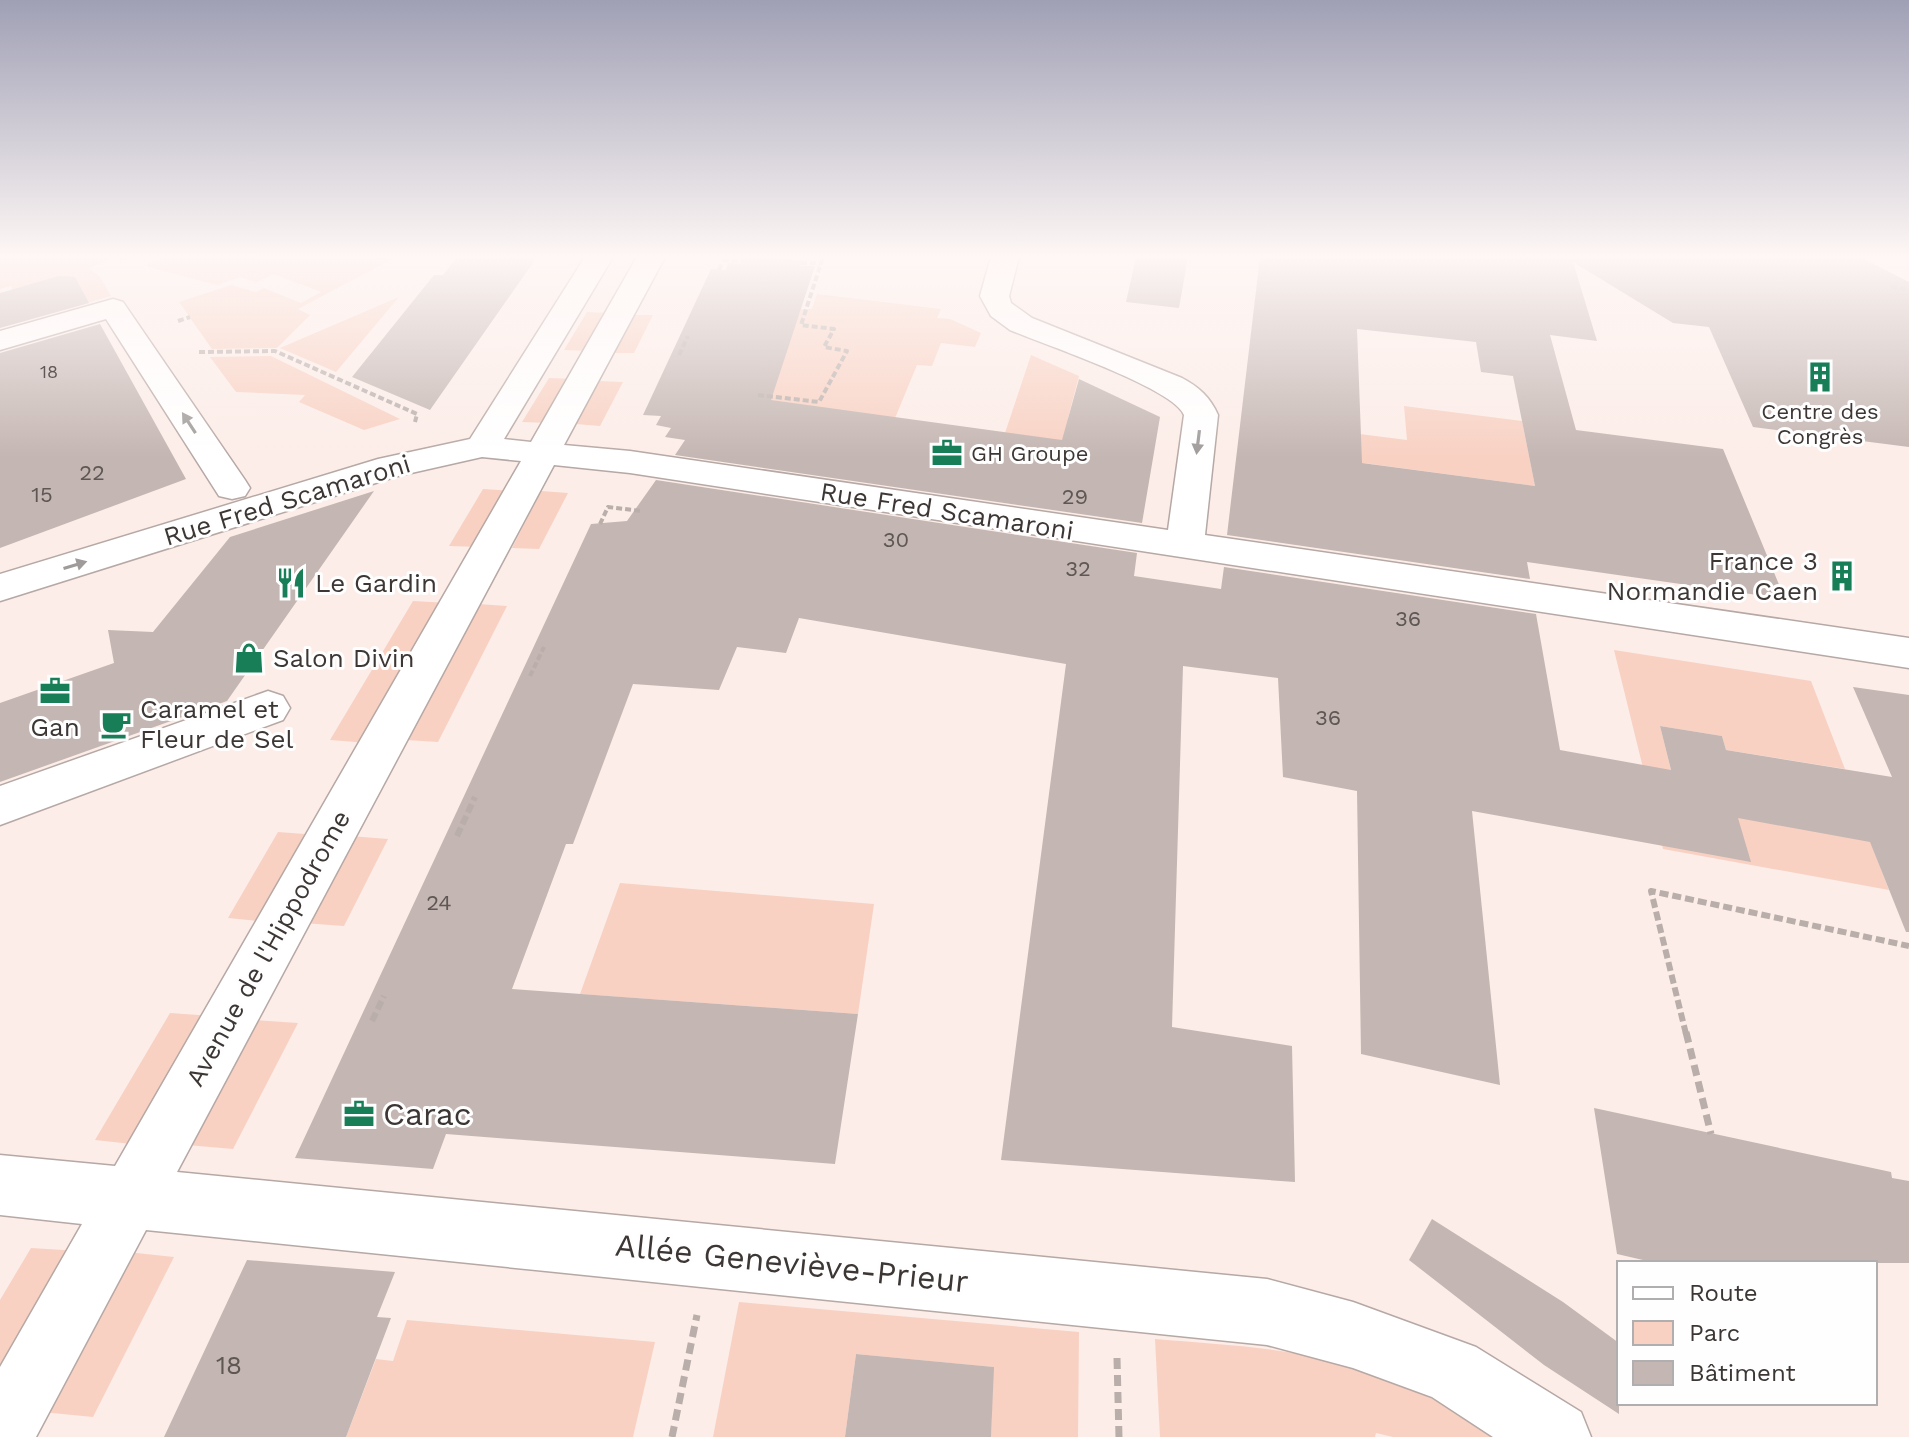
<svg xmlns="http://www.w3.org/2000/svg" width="1909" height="1437" font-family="'Work Sans',sans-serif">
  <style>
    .green { fill: #f8d1c3 }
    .building { fill: #c4b6b2; fill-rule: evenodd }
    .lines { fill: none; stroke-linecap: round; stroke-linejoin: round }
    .street-casing { stroke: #b6a8a4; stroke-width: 3 }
    .path-far2 { stroke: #b9aeaa; stroke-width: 4; stroke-dasharray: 6 3; stroke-linecap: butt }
    .path-far1 { stroke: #b9aeaa; stroke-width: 6; stroke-dasharray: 9 4; stroke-linecap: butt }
    .path { stroke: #b9aeaa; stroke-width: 7; stroke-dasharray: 11 6; stroke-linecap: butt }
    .street { fill: #fff; fill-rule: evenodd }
    .oneway { fill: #9e9b9a }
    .labels { text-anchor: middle; stroke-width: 6; stroke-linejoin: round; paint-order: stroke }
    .far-number-label { font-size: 18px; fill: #5e5754 }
    .far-poi-label { font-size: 22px; fill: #3c3735; stroke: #fefefe }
    .number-label { font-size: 22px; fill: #5e5754 }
    .street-label { font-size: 26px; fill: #3c3735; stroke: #fefefe }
    .poi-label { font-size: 26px; fill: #3c3735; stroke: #fefefe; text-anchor: start }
    .near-number-label { font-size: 26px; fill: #5e5754 }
    .near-poi-label { font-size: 32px; fill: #3c3735; stroke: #fefefe; text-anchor: start }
    .near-street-label { font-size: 32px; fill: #3c3735; stroke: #fefefe }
  </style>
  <rect width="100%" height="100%" fill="#fcede8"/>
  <path class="green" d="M 0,257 L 131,257 L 124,261 L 112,258 L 89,268 L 100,277 L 111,296 L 83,304 L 13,291 L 11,286 L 0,289 Z
    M 162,257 L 396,257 L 298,309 L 310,315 L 277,348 L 212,349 L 179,302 L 231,285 L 256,292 L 264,288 L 301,303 L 321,292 L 274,274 L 256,282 L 240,277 L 217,285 L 145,266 Z
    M 817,294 L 941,309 L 937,318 L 950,319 L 981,333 L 975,347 L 941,343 L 932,366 L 917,365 L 893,423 L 763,399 L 801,309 L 812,309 Z
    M 399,297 L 336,372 L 280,348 Z
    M 587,312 L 612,313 L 589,351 L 564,350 Z
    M 631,315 L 653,315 L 634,353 L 611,353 Z
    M 1031,355 L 1079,376 L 1068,418 L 1070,442 L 1005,433 Z
    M 271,356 L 400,419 L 364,430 L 299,402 L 305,395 L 236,392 L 210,357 Z
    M 549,378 L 575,379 L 550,423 L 522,422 Z
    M 599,381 L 623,382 L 600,426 L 576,424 Z
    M 1404,406 L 1522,421 L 1535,486 L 1311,456 L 1312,428 L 1407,440 Z
    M 483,489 L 513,491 L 480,547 L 449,546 Z
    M 541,491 L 568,493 L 539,549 L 512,548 Z
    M 413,601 L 448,603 L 369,743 L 330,740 Z
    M 478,604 L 507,606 L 438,742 L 406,740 Z
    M 1614,650 L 1811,681 L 1845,769 L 1726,750 L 1722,736 L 1660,726 L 1680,807 L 1869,838 L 1889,890 L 1663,849 Z
    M 278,832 L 318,835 L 269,922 L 228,918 Z
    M 350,836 L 388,839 L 344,926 L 303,923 Z
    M 620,883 L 874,904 L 858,1014 L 580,994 Z
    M 170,1013 L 213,1016 L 141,1145 L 95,1140 Z
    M 253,1020 L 298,1023 L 233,1149 L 187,1145 Z
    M 31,1248 L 80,1251 L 0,1392 L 0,1300 Z
    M 127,1252 L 174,1257 L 93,1417 L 42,1412 Z
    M 739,1302 L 1079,1332 L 1078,1437 L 991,1437 L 993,1367 L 856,1354 L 845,1437 L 713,1437 Z
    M 407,1320 L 655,1342 L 633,1437 L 346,1437 L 376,1359 L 393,1361 Z
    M 1155,1339 C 1215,1344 1278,1347 1337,1362 C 1396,1377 1451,1408 1504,1437 L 1393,1437 L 1376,1433 L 1375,1437 L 1160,1437 Z"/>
  <path class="building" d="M 457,257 L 537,257 L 430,410 L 352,377 L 434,275 L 443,275 Z
    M 744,257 L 802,260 L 800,266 L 815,266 L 771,400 L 1062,440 L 1079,379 L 1160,417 L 1142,523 L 675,455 L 685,440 L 665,437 L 671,428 L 656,425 L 661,416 L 643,415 L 711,269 L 726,270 L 728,263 L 742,264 Z
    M 1136,257 L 1188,257 L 1179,308 L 1126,302 Z
    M 1260,257 L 1860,257 L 1909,282 L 1909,447 L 1753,427 L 1709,327 L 1673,323 L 1573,262 L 1597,341 L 1550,335 L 1576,430 L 1723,449 L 1785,599 L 1527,562 L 1530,579 L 1227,535 ZM 1357,329 L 1476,342 L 1481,372 L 1513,376 L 1535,486 L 1362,463 Z
    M 59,276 L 75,277 L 89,303 L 0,328 L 0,293 Z
    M 100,324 L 186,479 L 0,548 L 0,353 Z
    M 656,480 L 1137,553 L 1134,576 L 1221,589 L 1224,567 L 1536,614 L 1560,750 L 1671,770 L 1660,726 L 1722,736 L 1726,750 L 1892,777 L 1853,687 L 1909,695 L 1909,932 L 1906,932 L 1870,842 L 1738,818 L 1751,862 L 1472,811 L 1500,1085 L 1361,1054 L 1357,791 L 1283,777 L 1278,678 L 1183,666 L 1172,1027 L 1292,1046 L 1295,1182 L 1001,1160 L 1066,664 L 799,618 L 786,653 L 737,647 L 719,690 L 633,684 L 573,844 L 566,844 L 512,989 L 858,1014 L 835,1164 L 446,1134 L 433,1169 L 295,1158 L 591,524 L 627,521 Z
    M 374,491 L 227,701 L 0,782 L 0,703 L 114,663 L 108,630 L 153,632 L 230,537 Z
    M 1594,1108 L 1891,1172 L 1892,1178 L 1909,1181 L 1909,1263 L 1656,1263 L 1617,1254 Z
    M 1432,1219 L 1563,1302 L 1619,1343 L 1619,1414 L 1544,1365 L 1409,1260 Z
    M 247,1260 L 395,1272 L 377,1317 L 391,1318 L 346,1437 L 164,1437 Z
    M 856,1354 L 994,1367 L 991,1437 L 845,1437 Z"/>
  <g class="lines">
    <g class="street-casing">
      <path id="street" d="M 585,257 L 613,257 L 504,439 L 531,442 L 637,257 L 665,257 L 564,445 L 630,451 L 1168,530 L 1184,415 C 1174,388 1043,344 1010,330 L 991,316 L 980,296 L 991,257 L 1019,257 L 1009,296 L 1011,303 L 1032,318 L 1182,378 C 1199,387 1210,397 1218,415 L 1205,535 L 1909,638 L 1909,668 L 630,473 L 554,465 L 177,1172 L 1267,1279 L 1353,1302 L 1476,1347 L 1581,1412 L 1591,1437 L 1493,1437 L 1432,1397 L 1353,1368 L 1267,1345 L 146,1230 L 36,1437 L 0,1437 L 0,1367 L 82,1224 L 0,1215 L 0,1155 L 115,1166 L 521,461 L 482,457 L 398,476 L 0,601 L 0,574 L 378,459 L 470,439 Z
        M 113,299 L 123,302 L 245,480 L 250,488 L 245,496 L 232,499 L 219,496 L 106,319 L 0,350 L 0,331 Z
        M 268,691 L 283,696 L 290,708 L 283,720 L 0,825 L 0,786 Z"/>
    </g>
    <path class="path-far2" d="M 723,260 L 743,261
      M 801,263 L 822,263
      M 719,270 L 724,258
      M 1891,287 L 1909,289
      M 178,321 L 190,317
      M 199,352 L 275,351 L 417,414 L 415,422
      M 679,355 L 688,336
      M 758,395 L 819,402 L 847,351 L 824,347 L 834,329 L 801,325 L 823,257
      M 600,524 L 608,507 L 641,511
      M 530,676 L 544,647"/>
    <path class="path-far1" d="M 457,836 L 475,797
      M 372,1021 L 384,996
      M 1686,1034 L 1651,891 L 1909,946"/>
    <path class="path" d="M 1686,1032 L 1711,1134
      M 1117,1358 L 1119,1437
      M 672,1437 L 697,1315"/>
    <use href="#street" class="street"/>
  </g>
  <defs><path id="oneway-solid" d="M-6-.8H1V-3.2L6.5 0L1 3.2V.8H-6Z" transform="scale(2)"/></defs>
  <g class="oneway">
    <use href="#oneway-solid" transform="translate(189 423) rotate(-123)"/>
    <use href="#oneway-solid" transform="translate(1198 442) rotate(97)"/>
    <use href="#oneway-solid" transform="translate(75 565) rotate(-17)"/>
  </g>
  <linearGradient id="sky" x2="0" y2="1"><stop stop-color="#a0a0b5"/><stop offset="0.56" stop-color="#fef7f5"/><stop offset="1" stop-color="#fef7f5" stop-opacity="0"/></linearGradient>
  <rect width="1909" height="458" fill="url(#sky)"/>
  <defs>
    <g id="building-bare" transform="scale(2.4)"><path d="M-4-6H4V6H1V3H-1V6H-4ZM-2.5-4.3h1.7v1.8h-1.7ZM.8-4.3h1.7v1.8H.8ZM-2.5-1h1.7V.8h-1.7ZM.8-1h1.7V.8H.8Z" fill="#177e57" stroke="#fefefe" stroke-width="2.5" paint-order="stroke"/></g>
    <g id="office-bare" transform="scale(2.4)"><path d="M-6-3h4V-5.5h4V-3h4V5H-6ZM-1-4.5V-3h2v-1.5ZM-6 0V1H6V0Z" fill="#177e57" stroke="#fefefe" stroke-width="2.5" paint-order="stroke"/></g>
    <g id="restaurant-bare" transform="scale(2.4)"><path d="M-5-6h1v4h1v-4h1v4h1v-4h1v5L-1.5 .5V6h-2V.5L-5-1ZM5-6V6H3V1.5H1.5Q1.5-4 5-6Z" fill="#177e57" stroke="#fefefe" stroke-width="2.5" paint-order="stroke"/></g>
    <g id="shop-bare" transform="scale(2.4)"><path d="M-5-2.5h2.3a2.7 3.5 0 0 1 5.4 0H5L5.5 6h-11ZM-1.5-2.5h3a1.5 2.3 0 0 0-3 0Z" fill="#177e57" stroke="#fefefe" stroke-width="2.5" paint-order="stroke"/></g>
    <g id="cafe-bare" transform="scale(2.4)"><path d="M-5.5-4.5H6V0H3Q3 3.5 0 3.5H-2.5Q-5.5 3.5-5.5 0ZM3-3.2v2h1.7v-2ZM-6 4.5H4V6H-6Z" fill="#177e57" stroke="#fefefe" stroke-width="2.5" paint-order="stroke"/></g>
  </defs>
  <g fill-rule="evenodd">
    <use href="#building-bare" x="1820" y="377"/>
    <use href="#office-bare" x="947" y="453"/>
    <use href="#building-bare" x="1842" y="576"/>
    <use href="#restaurant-bare" x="291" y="583"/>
    <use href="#shop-bare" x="249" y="658"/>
    <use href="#office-bare" x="55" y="691"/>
    <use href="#cafe-bare" x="116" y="724"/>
    <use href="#office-bare" x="359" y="1114"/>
  </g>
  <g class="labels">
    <g class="far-number-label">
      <text x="49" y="378">18</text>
    </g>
    <g class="far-poi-label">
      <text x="1820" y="419">Centre des<tspan x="1820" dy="25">Congrès</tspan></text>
      <text x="971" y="461" text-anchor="start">GH Groupe</text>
    </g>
    <g class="number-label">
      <text x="92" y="480">22</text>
      <text x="42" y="502">15</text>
      <text x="1075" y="504">29</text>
      <text x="896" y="547">30</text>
      <text x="1078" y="576">32</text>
      <text x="1408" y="626">36</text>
      <text x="1328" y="725">36</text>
      <text x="439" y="910">24</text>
    </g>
    <g class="street-label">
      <text transform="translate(287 500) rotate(-17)" y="9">Rue Fred Scamaroni</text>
      <text transform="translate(947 511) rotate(9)" y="9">Rue Fred Scamaroni</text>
      <text transform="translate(268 948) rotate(-61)" y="9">Avenue de l'Hippodrome</text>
    </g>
    <g class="poi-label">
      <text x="1818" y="570" text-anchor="end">France 3<tspan x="1818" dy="30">Normandie Caen</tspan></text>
      <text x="315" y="592">Le Gardin</text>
      <text x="273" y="667">Salon Divin</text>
      <text x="140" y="718">Caramel et<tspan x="140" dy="30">Fleur de Sel</tspan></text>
      <text x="55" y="736" text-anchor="middle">Gan</text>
    </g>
    <g class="near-number-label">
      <text x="229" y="1374">18</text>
    </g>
    <g class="near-poi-label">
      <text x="383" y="1125">Carac</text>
    </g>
    <g class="near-street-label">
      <text transform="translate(792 1263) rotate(6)" y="11">Allée Geneviève-Prieur</text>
    </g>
  </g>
  <rect x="1617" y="1261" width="260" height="144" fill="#fefefe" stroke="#b0aeae" stroke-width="2"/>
  <rect x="1633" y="1287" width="40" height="12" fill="#ffffff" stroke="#b0aeae" stroke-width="2"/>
  <text x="1689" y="1301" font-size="24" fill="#3c3735">Route</text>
  <rect x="1633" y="1321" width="40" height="24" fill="#f8d1c3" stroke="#b0aeae" stroke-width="2"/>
  <text x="1689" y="1341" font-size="24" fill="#3c3735">Parc</text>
  <rect x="1633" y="1361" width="40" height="24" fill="#c4b6b2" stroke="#b0aeae" stroke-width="2"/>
  <text x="1689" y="1381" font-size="24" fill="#3c3735">Bâtiment</text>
</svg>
